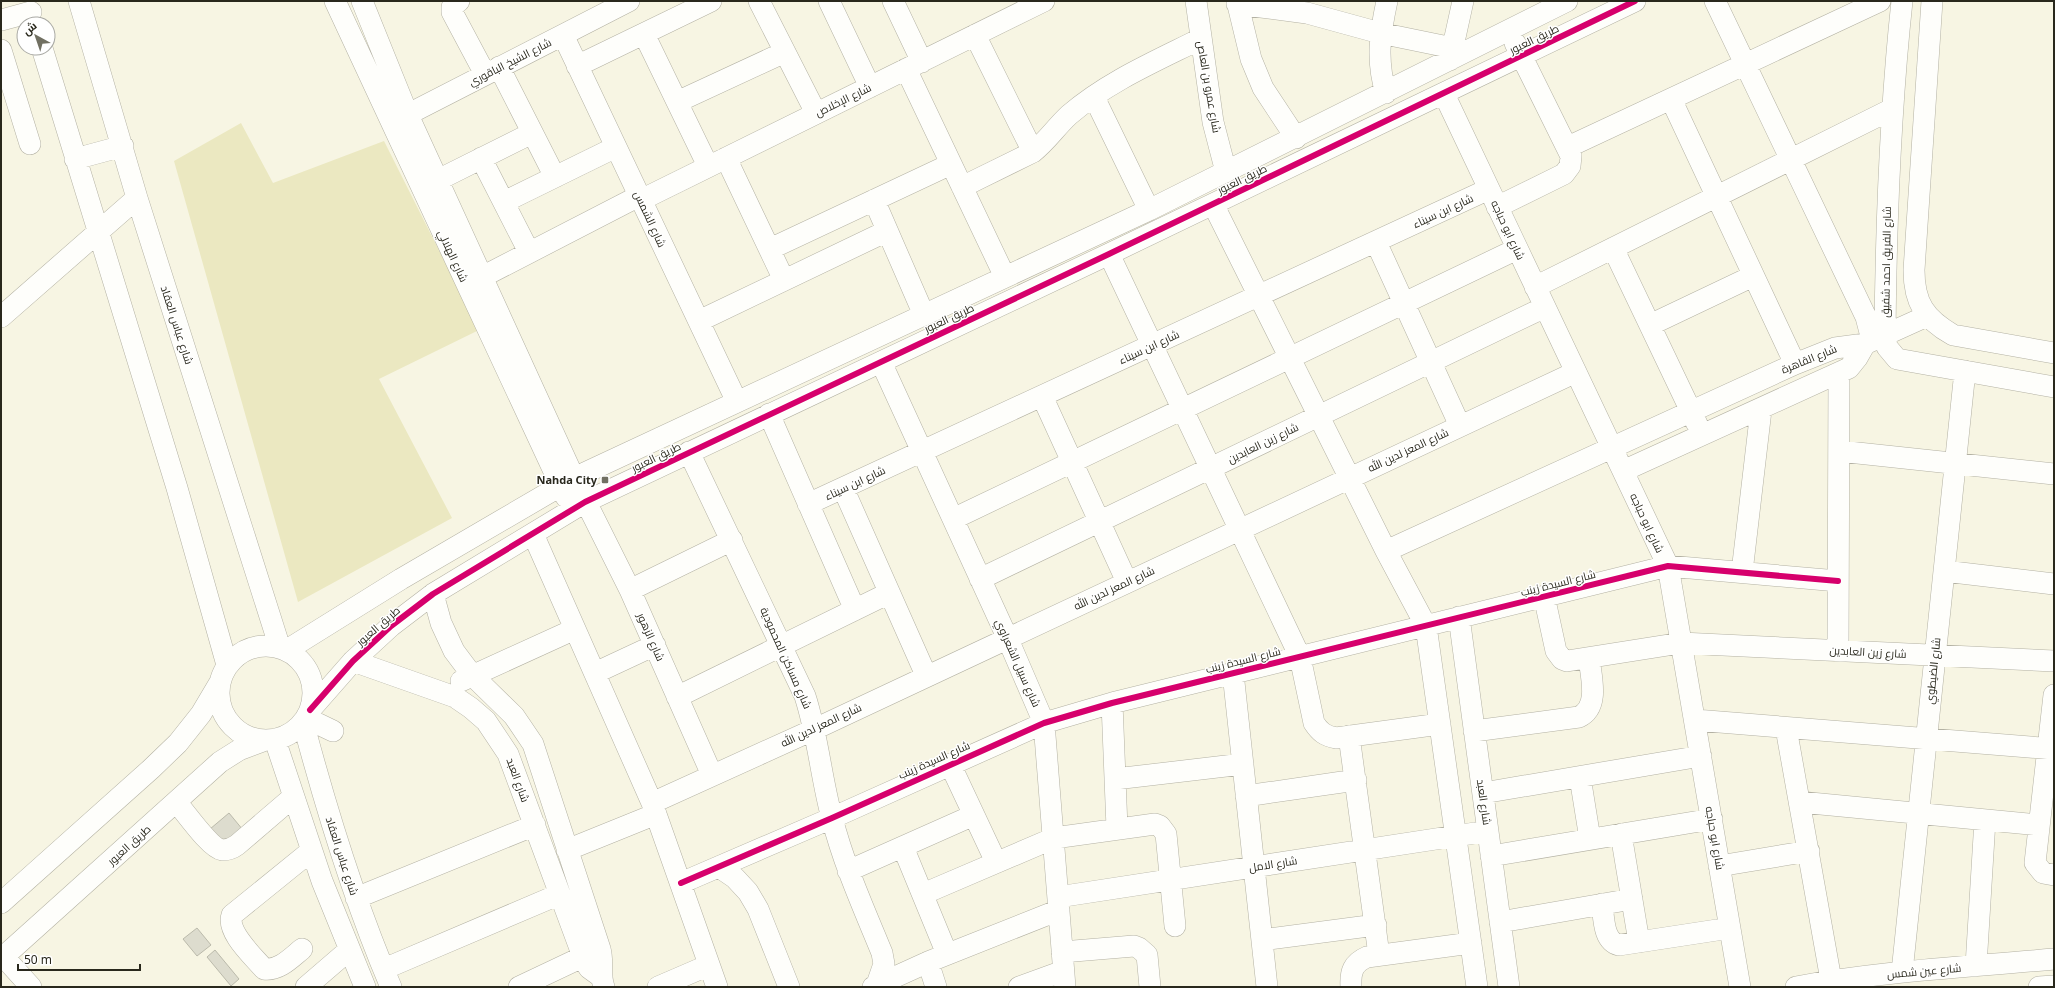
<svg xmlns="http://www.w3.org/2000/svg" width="2055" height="988" font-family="'Noto Sans',Cairo,sans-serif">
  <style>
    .green { fill: #ebe8c1 }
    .building { fill: #dddcce; stroke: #bbbaab }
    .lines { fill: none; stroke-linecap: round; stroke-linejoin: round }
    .minor-casing { stroke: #b3b1a3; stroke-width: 22 }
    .minor { stroke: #fefefb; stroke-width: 21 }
    .cycleway-casing { stroke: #fff; stroke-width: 8 }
    .cycleway { stroke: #d6006c; stroke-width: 6 }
    .poi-dot { fill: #717062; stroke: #fff; stroke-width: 1.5 }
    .labels { text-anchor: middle; stroke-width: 3; stroke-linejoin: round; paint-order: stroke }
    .street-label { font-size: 11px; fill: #29281c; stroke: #fff }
    .poi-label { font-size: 11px; font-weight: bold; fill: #29281c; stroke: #fff; text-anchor: end }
  </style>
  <rect width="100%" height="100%" fill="#f7f5e3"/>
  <path class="green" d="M 241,123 L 273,183 L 384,141 L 479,330 L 379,379 L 452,518 L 298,602 L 174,161 Z"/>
  <path class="building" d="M 229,813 L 243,830 L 224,846 L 210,829 Z
    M 197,928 L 211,945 L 197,956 L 183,939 Z
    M 215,950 L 239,979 L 231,986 L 207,957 Z"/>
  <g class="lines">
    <g class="minor-casing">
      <path id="minor" d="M 79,1 L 137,198 L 280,648
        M 335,1 L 566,497
        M 362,1 L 408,115 L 574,478 L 630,590 L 712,775
        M 459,1 L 452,7 L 452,12 L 485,74
        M 759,1 L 816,113
        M 829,1 L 870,87
        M 893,1 L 922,62
        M 1196,1 L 1213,122 L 1226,172
        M 1237,1 L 1251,59 L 1263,88 L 1296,138
        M 1715,1 L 1866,317 L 1872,340
        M 1902,1 C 1890,112 1886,223 1885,335 L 1887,347 L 1897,359 L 2054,387
        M 1932,1 L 1914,270 C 1914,303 1925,319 1953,335 L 2054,353
        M 1237,4 L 1307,13 L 1380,33 L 1453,48
        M 1,20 L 31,12
        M 644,34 L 708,166
        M 563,35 L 737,402
        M 975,35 L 1033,152
        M 42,48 L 177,488 L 227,665
        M 1,50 L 30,144
        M 1450,60 L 1463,1
        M 577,66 L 711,1
        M 499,67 L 555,177
        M 906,69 L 1005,277
        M 1386,93 C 1376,61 1380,33 1387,1
        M 1444,94 L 1668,566 L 1740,987
        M 1094,97 L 1149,210
        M 1671,99 L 1795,364
        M 677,102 L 785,52
        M 395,121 L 629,1
        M 1568,147 L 1880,1
        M 481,158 L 529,252
        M 726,158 L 784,280
        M 75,159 L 123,146
        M 438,180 L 532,133
        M 962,187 L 1033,152 C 1047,141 1056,127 1069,115 C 1107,82 1156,61 1200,39
        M 641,200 L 1044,1
        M 874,200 L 924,315
        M 504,202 L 616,147
        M 1213,204 L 1386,551 L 1426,626 L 1477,987
        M 1497,207 L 1564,174 L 1570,166 L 1571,156 L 1515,43
        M 1376,242 L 1460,426
        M 1613,248 L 1697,424
        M 770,249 L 951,164
        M 1109,254 L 1300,657 L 1314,723 C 1320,732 1325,736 1336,738 L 1440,724
        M 482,277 L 639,196
        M 1535,287 L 1892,109
        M 1,317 L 137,198
        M 699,321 L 887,231
        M 1650,325 L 1753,276
        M 881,362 L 1007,637 L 1044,723 L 1065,987
        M 1042,396 L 1127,582
        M 769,414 L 855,610
        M 1839,451 L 2054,474
        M 689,452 L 805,696 C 818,736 821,778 832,818 C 844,865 864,909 882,953 L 884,964 L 876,987
        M 1623,471 L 1849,368 L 1857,358 L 1865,344
        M 843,488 L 926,675
        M 808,504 L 1489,189
        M 953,519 L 1517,249
        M 533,534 L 652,803 L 717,987
        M 1386,551 L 1795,364 L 1835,348 L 1865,344 L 1927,316
        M 1944,571 L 2054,584
        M 1742,572 L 1761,410
        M 980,579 L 1545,307
        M 630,590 L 732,540
        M 433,594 L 441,623 L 454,651 L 472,675 L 514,716 L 533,744 L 600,949 C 604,963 599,973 604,987
        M 1544,596 L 1556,651 L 1562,659 L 1567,661 L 1681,643 L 2054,661
        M 1459,617 L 1509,987
        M219 693a47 47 0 1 1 94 0a47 47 0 1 1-94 0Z
        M 287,650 L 401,579 L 574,478 L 1149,210 L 1567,1
        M 1838,651 L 1839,373
        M 353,661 L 455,697 L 471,708 L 486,721 L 508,754 L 585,962 L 589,968 L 600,976
        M 595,673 L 655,645
        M 1233,673 L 1267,987
        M 461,681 L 575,629
        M 2054,695 L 2035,863 L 2043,873 L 2054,875
        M 677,697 L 889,593
        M 1112,703 L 1117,828
        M 310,710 L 353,661 L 391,626 L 433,594 L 585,502 L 1109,254 L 1635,1
        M 306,718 L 333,731
        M 1695,720 L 2054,749
        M 303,722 C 327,812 354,901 391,987
        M 1786,728 L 1831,980
        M 1474,731 L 1579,717 C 1600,707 1591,677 1589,658
        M 1349,736 L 1379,955
        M 275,740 L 322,881 L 365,987
        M 950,764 L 996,862
        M 1580,777 L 1590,839
        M 1115,779 L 1243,764
        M 1483,793 L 1701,756
        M 1246,796 L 1356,780
        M 1800,802 L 2039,825
        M 177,803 C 186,813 210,848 222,850 C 228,850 233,848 237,845 L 293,797
        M 652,803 L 815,729 L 1576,372
        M 1621,834 L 1639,942
        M 903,847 L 947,954
        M 567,850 L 656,814
        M 1491,856 L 1712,819
        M 1719,866 L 1809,851
        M 719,867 L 735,878 L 748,892 L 758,909 L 789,987
        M 848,871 L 974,815
        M 681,883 L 832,818 L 1044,723 L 1112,703 L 1668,566 L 1838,581
        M 923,894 L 1054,838 L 1155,824 L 1160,826 L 1166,834 L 1175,926
        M 1058,897 L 1488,831
        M 356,898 L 535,825
        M 1,903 L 151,769 L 178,743 L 201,714 L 220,682
        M 1602,904 C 1604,918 1603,941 1619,945 L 1730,928
        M 1500,922 L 1632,899
        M 1262,940 L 1376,925
        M 302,949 C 291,958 279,971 264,969 C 253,956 226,932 232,915 L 311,851
        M 1062,952 L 1134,946 L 1139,948 L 1147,955 L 1150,987
        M 3,956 L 31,987
        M 1,959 L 220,762 L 239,750 L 263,741
        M 928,962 L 936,987
        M 1976,966 L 1985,820
        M 384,969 L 560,894
        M 1902,972 L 1965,371
        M 306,987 L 349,950
        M 519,987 L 595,951
        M 658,987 L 709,965
        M 873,987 L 928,962 L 1059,910
        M 1019,987 L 1063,971
        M 1351,987 C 1350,972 1353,963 1367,957 L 1471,943
        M 1796,987 C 1881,971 1968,967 2054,959
        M 2039,987 L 2054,986"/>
    </g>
    <use href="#minor" class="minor"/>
    <g class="cycleway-casing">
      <path id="cycleway" d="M 310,710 L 353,661 L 391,626 L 433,594 L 585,502 L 1109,254 L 1635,1
        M 681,883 L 832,818 L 1044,723 L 1112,703 L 1668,566 L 1838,581"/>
    </g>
    <use href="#cycleway" class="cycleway"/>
  </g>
  <rect class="poi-dot" x="601" y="476" width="8" height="8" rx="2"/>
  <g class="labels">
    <g class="street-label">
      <text transform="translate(1534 39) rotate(-26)" y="4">طريق العبور</text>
      <text transform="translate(510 62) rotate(-27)" y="4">شارع الشيخ الباقوري</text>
      <text transform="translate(1209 87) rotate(80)" y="4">شارع عمرو بن العاص</text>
      <text transform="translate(843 100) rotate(-26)" y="4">شارع الإخلاص</text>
      <text transform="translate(1242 179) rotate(-26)" y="4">طريق العبور</text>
      <text transform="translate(1443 211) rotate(-25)" y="4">شارع ابن سيناء</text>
      <text transform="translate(650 219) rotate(65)" y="4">شارع الشمس</text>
      <text transform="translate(1508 230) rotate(65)" y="4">شارع ابو حباجه</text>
      <text transform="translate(453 256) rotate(65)" y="4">شارع الهلالي</text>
      <text transform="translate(1886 262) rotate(-89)" y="4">شارع الفريق احمد شفيق</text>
      <text transform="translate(949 318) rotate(-25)" y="4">طريق العبور</text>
      <text transform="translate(177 325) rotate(72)" y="4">شارع عباس العقاد</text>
      <text transform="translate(1149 347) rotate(-25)" y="4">شارع ابن سيناء</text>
      <text transform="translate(1809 359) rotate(-22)" y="4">شارع القاهرة</text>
      <text transform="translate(1263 443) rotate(-26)" y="4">شارع زين العابدين</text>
      <text transform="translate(1408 450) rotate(-25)" y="4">شارع المعز لدين الله</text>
      <text transform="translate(656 457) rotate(-26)" y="4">طريق العبور</text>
      <text transform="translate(855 483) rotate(-25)" y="4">شارع ابن سيناء</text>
      <text transform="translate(1647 523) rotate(65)" y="4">شارع ابو حباجه</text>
      <text transform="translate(1558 583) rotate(-14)" y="4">شارع السيدة زينب</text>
      <text transform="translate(1114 588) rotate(-25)" y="4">شارع المعز لدين الله</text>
      <text transform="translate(378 626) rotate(-41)" y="4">طريق العبور</text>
      <text transform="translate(651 637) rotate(66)" y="4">شارع الزهور</text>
      <text transform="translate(1868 652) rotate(3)" y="4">شارع زين العابدين</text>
      <text transform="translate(786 658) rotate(66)" y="4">شارع مساكن المحمودية</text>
      <text transform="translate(1243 660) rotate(-14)" y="4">شارع السيدة زينب</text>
      <text transform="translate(1018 663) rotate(66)" y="4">شارع سبيل الشعراوي</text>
      <text transform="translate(1933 671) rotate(-84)" y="4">شارع الضيطوي</text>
      <text transform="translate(821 725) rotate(-25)" y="4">شارع المعز لدين الله</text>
      <text transform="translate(934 760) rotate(-24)" y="4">شارع السيدة زينب</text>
      <text transform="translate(518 780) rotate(70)" y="4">شارع العبد</text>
      <text transform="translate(1484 802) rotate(82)" y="4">شارع العبد</text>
      <text transform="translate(1715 838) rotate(80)" y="4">شارع ابو حباجه</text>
      <text transform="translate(129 845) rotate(-42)" y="4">طريق العبور</text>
      <text transform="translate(342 856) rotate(72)" y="4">شارع عباس العقاد</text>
      <text transform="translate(1273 864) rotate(-9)" y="4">شارع الامل</text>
      <text transform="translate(1924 971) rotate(-5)" y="4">شارع عين شمس</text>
    </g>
    <g class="poi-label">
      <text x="597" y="484">Nahda City</text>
    </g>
  </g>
  <rect width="2055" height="988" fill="none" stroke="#29281c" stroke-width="4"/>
  <g transform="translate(36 36) rotate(320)"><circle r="19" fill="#ffffff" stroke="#a9a9a4"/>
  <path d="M0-3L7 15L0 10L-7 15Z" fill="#717062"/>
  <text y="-6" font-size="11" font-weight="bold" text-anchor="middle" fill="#29281c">ش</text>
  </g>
  <path d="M18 964v6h122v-6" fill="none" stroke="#29281c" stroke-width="2"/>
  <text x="24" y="964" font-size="12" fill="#29281c" stroke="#ffffff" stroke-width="3" paint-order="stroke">50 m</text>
</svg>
